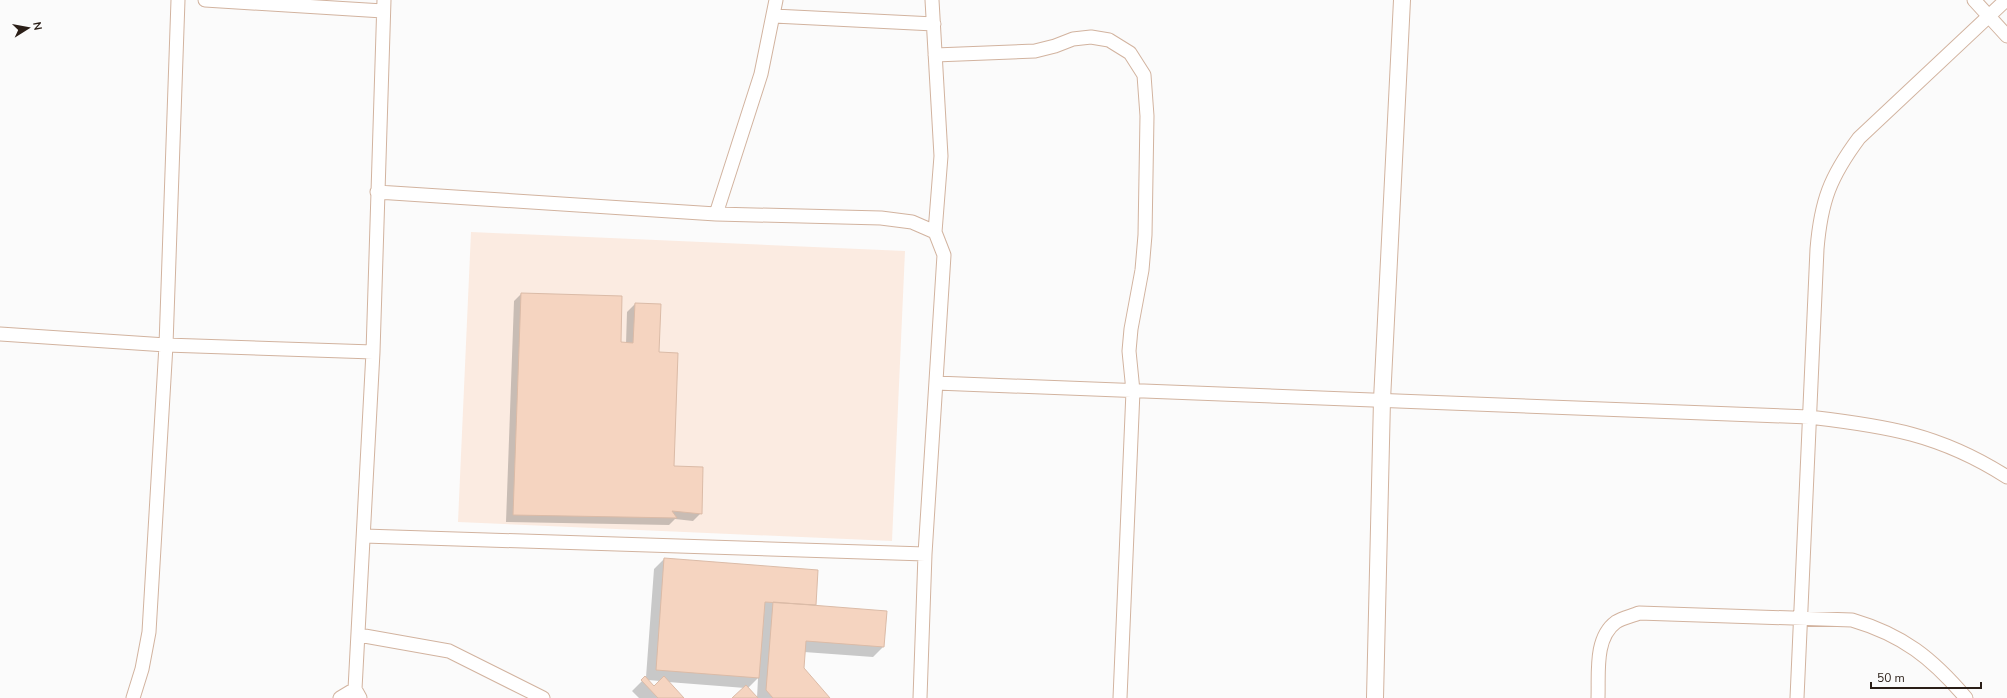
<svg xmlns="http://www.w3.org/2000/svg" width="2007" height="698" font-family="'Nunito Sans',sans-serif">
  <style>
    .built { fill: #fbebe1 }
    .shadow { fill: #0003; fill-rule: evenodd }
    .building { fill: #f5d4c0; stroke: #dbbba7 }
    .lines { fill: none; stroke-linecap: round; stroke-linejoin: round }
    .minor-casing { stroke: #d2b39f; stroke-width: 15 }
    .tertiary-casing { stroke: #d2b39f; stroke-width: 18 }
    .minor { stroke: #fff; stroke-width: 13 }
    .tertiary { stroke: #fff; stroke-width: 16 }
  </style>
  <rect width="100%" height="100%" fill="#fbfbfb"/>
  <path class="built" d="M 471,232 L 905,251 L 892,541 L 458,522 Z"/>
  <path class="shadow" d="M 521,294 L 620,343 L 626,344 L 627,312 L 635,304 L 658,353 L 673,466 L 701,513 L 693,521 L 675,519 L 669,525 L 506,522 L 514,301 Z
    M 664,559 L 817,571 L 815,606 L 883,647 L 873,657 L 804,652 L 803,668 L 829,698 L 734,698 L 745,688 L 668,682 L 683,698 L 639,698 L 632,691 L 646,677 L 654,569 ZM 758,678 L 757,698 L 748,688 ZM 648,680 L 660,681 L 654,687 Z"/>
  <path class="building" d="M 521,293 L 622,296 L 621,342 L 633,343 L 635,303 L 661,304 L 659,352 L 678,353 L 674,466 L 703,467 L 702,514 L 672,511 L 677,518 L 513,515 Z
    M 664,558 L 818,570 L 816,605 L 765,602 L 759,678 L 656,670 Z
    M 773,602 L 887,611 L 884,647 L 806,641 L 804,668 L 830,698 L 773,698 L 766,690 Z
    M 645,676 L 654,686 L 664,676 L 684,698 L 658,698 L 641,680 Z
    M 746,685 L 758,698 L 732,698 Z"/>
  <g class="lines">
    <g class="minor-casing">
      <path id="minor" d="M 205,0 L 383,11
        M 1974,0 L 2007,36
        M 774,16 L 934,24
        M 935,55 L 1035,51 L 1055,46 L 1073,39 L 1091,37 L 1109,40 L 1130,53 L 1144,75 L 1147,116 L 1145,235 L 1142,270 L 1131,329 L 1129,351 L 1133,391 L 1120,698
        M 377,192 L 716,214 L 881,218 L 912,222 L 935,232
        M 716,214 L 761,74 L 776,0
        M 0,334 L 166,345 L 373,352
        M 936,383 L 1809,417 C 1886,426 1940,434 2007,477
        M 364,536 L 925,554
        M 359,635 L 449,651 L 543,698
        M 133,698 L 142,669 L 149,632 L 166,345 L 178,0
        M 340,698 L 355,689
        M 360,698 L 355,689 L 373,352 L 384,0
        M 920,698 L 925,554 L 944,255 L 935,232 L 941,156 L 932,0
        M 1598,698 C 1599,674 1594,638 1616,622 C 1622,618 1632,616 1639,613 L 1852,620 C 1903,635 1932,658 1966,698
        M 1797,698 L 1817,249 C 1821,201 1830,177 1859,138 L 2006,0"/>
    </g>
    <g class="tertiary-casing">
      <path id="tertiary" d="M 1375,698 L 1382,400 L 1402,0"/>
    </g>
    <use href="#minor" class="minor"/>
    <use href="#tertiary" class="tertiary"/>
  </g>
  <g transform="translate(28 28) rotate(79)" stroke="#fbfbfb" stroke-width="3" paint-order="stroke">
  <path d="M0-3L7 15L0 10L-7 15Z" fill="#2a1e17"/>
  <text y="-6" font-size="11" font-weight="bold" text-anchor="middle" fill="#2a1e17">N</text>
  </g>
  <path d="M1871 682v6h110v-6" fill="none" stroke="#2a1e17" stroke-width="2"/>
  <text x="1877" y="682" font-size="12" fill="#2a1e17" stroke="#fbfbfb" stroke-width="3" paint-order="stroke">50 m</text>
</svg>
